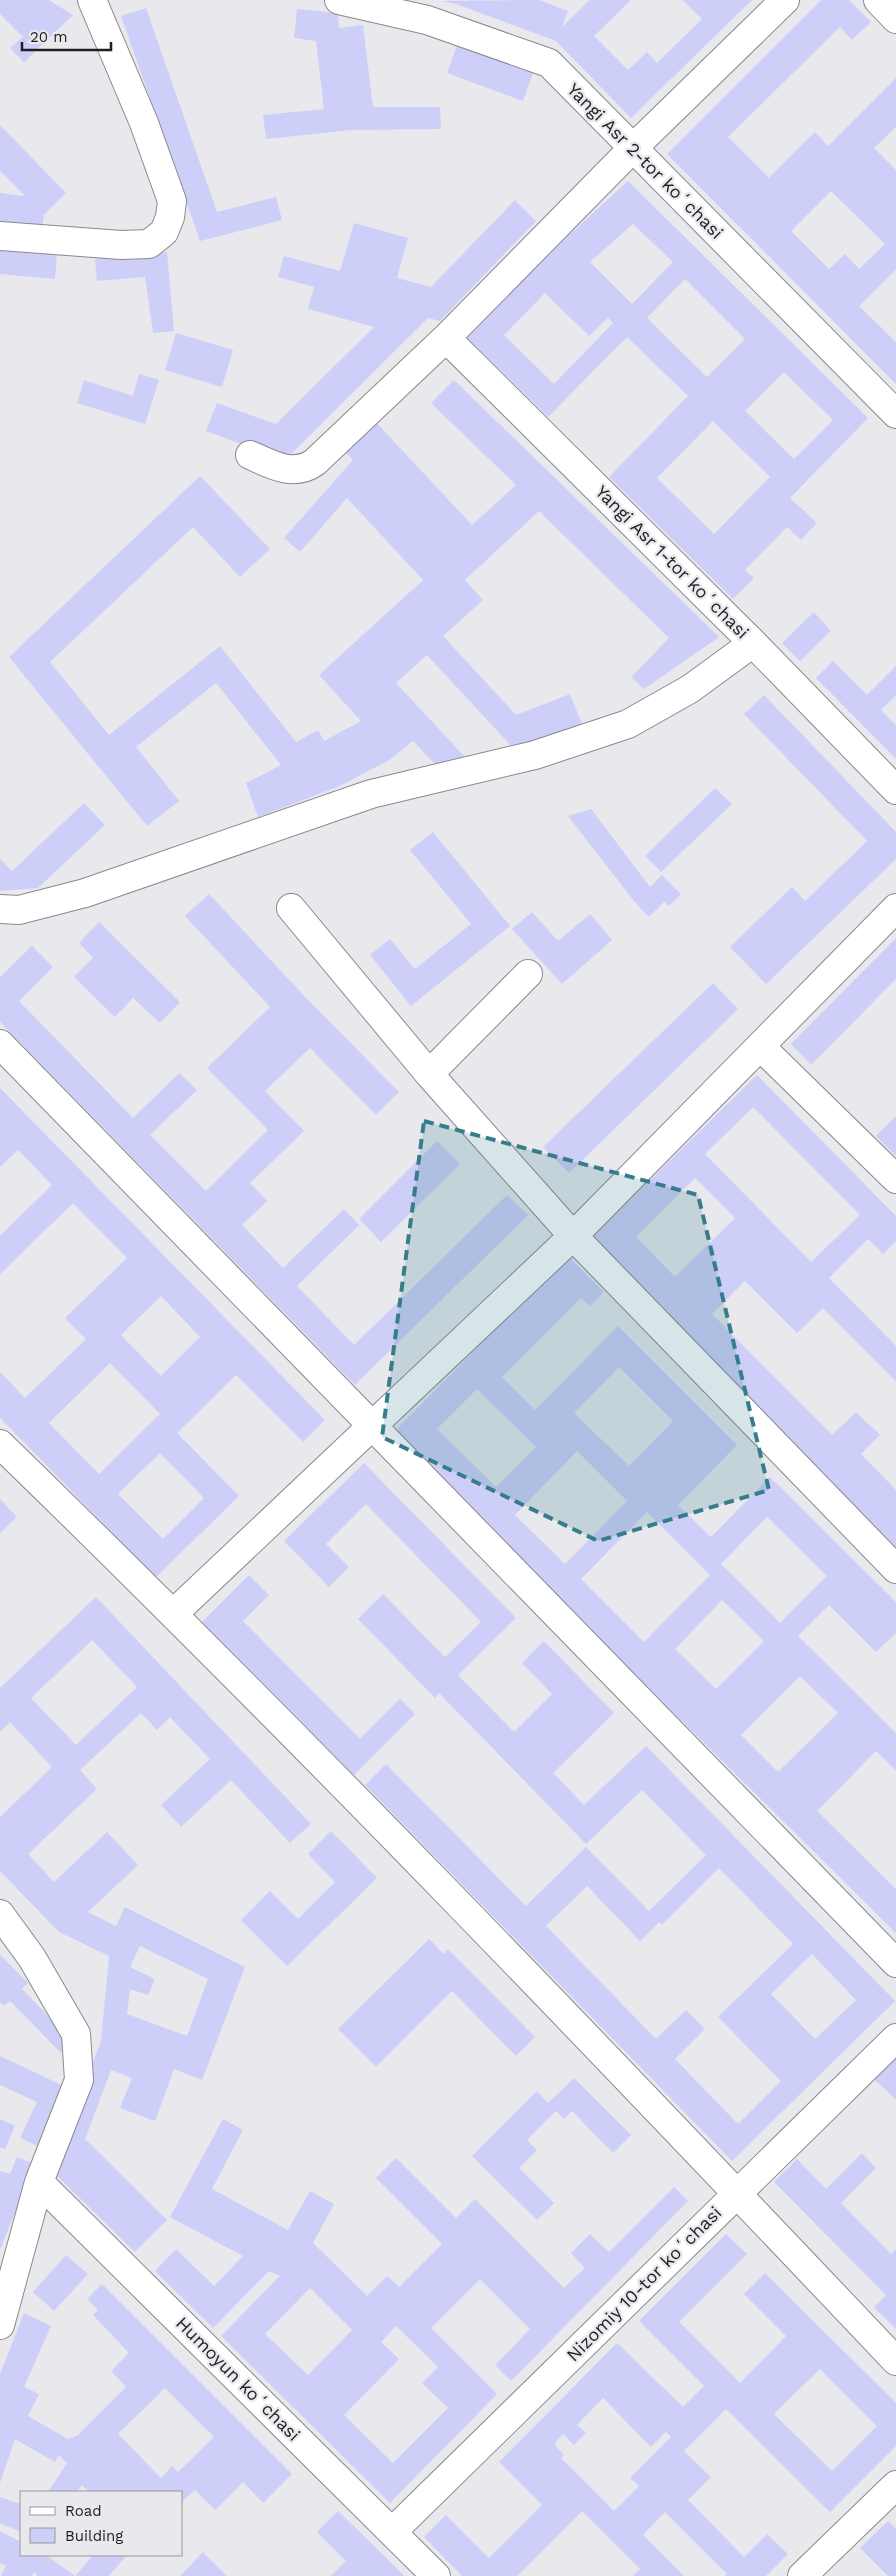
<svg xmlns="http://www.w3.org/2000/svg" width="896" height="2576" font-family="'Work Sans',sans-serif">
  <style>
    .building { fill: #cecff9; fill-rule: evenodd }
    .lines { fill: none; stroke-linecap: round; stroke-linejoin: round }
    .minor-casing { stroke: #89898e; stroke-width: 30 }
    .minor { stroke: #fff; stroke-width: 28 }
    .marked { fill: #377c8a; fill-opacity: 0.2; stroke: #377c8a; stroke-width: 4; stroke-dasharray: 10 6; stroke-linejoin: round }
    .labels { text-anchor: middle; stroke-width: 4.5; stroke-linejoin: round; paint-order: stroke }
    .street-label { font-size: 18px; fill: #1f1f21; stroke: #e8e8ed }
  </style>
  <rect width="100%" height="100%" fill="#e8e8ed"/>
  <path class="building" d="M 0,0 L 49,0 L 73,15 L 24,62 L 10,48 L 23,37 L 0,14 Z
    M 539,0 L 568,11 L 562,27 L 590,0 L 631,0 L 594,36 L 628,70 L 647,52 L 657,63 L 702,19 L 683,0 L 752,0 L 631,118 L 556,41 L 456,4 L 442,1 Z
    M 821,0 L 849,0 L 871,22 L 852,40 L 840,27 L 728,137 L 769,178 L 815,132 L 828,146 L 896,78 L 896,127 L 874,148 L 896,170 L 896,269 L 859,306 L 896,342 L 896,384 L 667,154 ZM 831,191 L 885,244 L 859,269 L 845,254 L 829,269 L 791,231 Z
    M 146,8 L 217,212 L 276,197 L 282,220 L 200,241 L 121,16 Z
    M 297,9 L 338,13 L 339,28 L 363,25 L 373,107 L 440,107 L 441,129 L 351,130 L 266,139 L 263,115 L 324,109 L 316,41 L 294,38 Z
    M 457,45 L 533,73 L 523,101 L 447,73 Z
    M 0,125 L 66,193 L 44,215 L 42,228 L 0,223 L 0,193 L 25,196 L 0,171 Z
    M 628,181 L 868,418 L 790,498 L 817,523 L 801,540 L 787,527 L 745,570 L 754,578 L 733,599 L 609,477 L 688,396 L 627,337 L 548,417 L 467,337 L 546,256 ZM 633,224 L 673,262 L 632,304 L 590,262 ZM 685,279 L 745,339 L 707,377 L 647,318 ZM 545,293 L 589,336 L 608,318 L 613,323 L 554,384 L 504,335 ZM 784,372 L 833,420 L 794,459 L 745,411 ZM 713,421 L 770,477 L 714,534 L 657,478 Z
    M 515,200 L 536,221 L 440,321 L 428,318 L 285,460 L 206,431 L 217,403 L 276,424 L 374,327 L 308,309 L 314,287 L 278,277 L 284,256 L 340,271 L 354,223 L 408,238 L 397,278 L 431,287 Z
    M 0,248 L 57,253 L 55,279 L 0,274 Z
    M 167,252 L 174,331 L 153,333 L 145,277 L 97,281 L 95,259 Z
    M 176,333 L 233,350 L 222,387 L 165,370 Z
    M 139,374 L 159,380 L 145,424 L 77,403 L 84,380 L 133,396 Z
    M 454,380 L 719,637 L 644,689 L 631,677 L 669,638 L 539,511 L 465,580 L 483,600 L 443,636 L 516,715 L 570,694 L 582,724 L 515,750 L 427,655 L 396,683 L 465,757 L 435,764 L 413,741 L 391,759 L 340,786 L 258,817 L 246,783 L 281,765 L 216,683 L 136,747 L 179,801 L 147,826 L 9,657 L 200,476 L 270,549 L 240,577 L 193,527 L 50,662 L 109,735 L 220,646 L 296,742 L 318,730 L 324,741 L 361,721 L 319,675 L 423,580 L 347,498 L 300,552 L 284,538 L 353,460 L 340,446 L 371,417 L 472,525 L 516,485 L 431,403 Z
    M 814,612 L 831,631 L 800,661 L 782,643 Z
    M 833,661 L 867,695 L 896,666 L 896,695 L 881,710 L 896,725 L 896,759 L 816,678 Z
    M 764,695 L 896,832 L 896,859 L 766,984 L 730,947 L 792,887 L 805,901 L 867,841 L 744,714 Z
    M 715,788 L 732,804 L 661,872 L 645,856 Z
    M 84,803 L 105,825 L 38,888 L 0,891 L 0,859 L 12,871 Z
    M 591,809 L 650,887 L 662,875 L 681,894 L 669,906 L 664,902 L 649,917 L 634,901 L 568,816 Z
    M 433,832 L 510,926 L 411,1006 L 370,955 L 390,939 L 415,969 L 471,924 L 410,850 Z
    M 209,894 L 309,1001 L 399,1092 L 376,1115 L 310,1048 L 265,1091 L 304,1131 L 250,1183 L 267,1201 L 242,1225 L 283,1268 L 344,1209 L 359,1225 L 297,1286 L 354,1345 L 507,1195 L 528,1215 L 355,1385 L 0,1022 L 0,977 L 32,946 L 53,967 L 19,1001 L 133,1118 L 179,1073 L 197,1090 L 150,1135 L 206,1191 L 268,1130 L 207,1068 L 270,1007 L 185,916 Z
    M 532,912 L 558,941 L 590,914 L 612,940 L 562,984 L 512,929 Z
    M 99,922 L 180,1002 L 160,1023 L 133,998 L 115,1017 L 74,977 L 93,958 L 79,943 Z
    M 896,938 L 896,979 L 811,1065 L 791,1044 Z
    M 713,983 L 738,1009 L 569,1173 L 543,1147 Z
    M 757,1075 L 896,1216 L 896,1241 L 883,1254 L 868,1239 L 829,1278 L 896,1346 L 896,1381 L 823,1308 L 797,1333 L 745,1281 L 712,1314 L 832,1435 L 856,1412 L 880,1435 L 861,1454 L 896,1490 L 896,1548 L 591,1238 ZM 753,1107 L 860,1215 L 811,1262 L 705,1154 ZM 695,1178 L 735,1218 L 675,1277 L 636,1237 Z
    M 0,1088 L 325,1420 L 303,1442 L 236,1375 L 177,1433 L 239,1496 L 156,1577 L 0,1418 L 0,1372 L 25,1398 L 86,1339 L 65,1318 L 127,1258 L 73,1203 L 0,1274 L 0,1236 L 52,1185 L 18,1150 L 0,1167 ZM 161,1296 L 200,1337 L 161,1376 L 121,1335 ZM 110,1363 L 160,1414 L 99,1474 L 49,1423 ZM 160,1453 L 204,1498 L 163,1539 L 118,1494 Z
    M 896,1116 L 896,1156 L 876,1136 Z
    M 437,1141 L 460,1164 L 381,1242 L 359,1219 Z
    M 568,1256 L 604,1292 L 590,1306 L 581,1298 L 502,1377 L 535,1410 L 618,1326 L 737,1445 L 678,1505 L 711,1537 L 770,1477 L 896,1602 L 896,1633 L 876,1652 L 829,1605 L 798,1636 L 896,1733 L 896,1771 L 876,1751 L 817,1811 L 896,1889 L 896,1933 L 392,1434 ZM 619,1367 L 673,1421 L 629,1466 L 574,1413 ZM 477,1389 L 536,1447 L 496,1487 L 437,1429 ZM 577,1451 L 627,1501 L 565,1564 L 515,1515 ZM 647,1512 L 710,1575 L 644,1642 L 581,1579 ZM 767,1517 L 827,1576 L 780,1623 L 721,1564 ZM 722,1600 L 764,1641 L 716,1689 L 675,1649 ZM 800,1676 L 838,1713 L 778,1772 L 741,1735 Z
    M 364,1463 L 516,1618 L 458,1675 L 514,1732 L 552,1694 L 522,1663 L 544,1641 L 614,1713 L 553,1773 L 584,1805 L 646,1746 L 895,2001 L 732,2161 L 365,1785 L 386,1764 L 526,1906 L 586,1847 L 649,1911 L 706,1855 L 642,1790 L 586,1844 L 439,1693 L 435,1698 L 358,1619 L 383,1594 L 445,1657 L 481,1622 L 366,1504 L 326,1544 L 349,1567 L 329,1587 L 284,1541 ZM 719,1868 L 793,1944 L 718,2017 L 781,2081 L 738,2124 L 675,2059 L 705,2029 L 686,2010 L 656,2039 L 546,1926 L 587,1886 L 640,1941 L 659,1922 L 662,1925 ZM 812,1954 L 856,2000 L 815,2039 L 771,1994 Z
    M 0,1499 L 17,1517 L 0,1533 Z
    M 249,1575 L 269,1595 L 243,1621 L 360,1739 L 400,1699 L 415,1714 L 354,1775 L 202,1622 Z
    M 96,1597 L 311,1824 L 290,1843 L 231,1780 L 181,1827 L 161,1805 L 210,1759 L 170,1717 L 157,1730 L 141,1713 L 80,1770 L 97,1789 L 28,1854 L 54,1882 L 107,1832 L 138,1865 L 88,1912 L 116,1926 L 125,1907 L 245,1967 L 202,2080 L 174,2069 L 155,2121 L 120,2108 L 132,2078 L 111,2070 L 85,2139 L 167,2220 L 135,2252 L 52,2171 L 101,2041 L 109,1956 L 59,1932 L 0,1871 L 0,1817 L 52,1767 L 10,1722 L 0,1732 L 0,1688 ZM 92,1640 L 137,1687 L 76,1745 L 31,1698 ZM 140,1946 L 208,1979 L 187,2036 L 127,2014 L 130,1989 L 148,1995 L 155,1979 L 130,1967 Z
    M 331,1831 L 377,1878 L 287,1966 L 241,1920 L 270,1891 L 298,1919 L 335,1882 L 308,1854 Z
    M 429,1939 L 444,1954 L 448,1949 L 535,2037 L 516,2056 L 452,1991 L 376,2067 L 338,2029 Z
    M 0,1955 L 28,1983 L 22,1989 L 70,2038 L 61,2053 L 10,2001 L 4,2006 L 0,2002 Z
    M 0,2056 L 70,2089 L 42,2148 L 20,2138 L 37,2102 L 0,2085 Z
    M 896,2057 L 896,2100 L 874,2079 Z
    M 574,2078 L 631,2135 L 613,2153 L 572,2111 L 564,2119 L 556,2111 L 527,2140 L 537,2150 L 519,2168 L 554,2203 L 537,2220 L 472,2156 L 537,2091 L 548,2103 Z
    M 0,2119 L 15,2126 L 5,2149 L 0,2147 Z
    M 223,2119 L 243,2130 L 212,2189 L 288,2230 L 310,2191 L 334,2204 L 313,2243 L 367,2296 L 387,2276 L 399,2287 L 442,2244 L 376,2178 L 396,2158 L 456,2218 L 475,2199 L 564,2288 L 585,2268 L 571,2253 L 590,2234 L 609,2252 L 674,2187 L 688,2201 L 511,2381 L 495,2365 L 530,2329 L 480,2279 L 431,2328 L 497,2394 L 390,2503 L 221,2336 L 280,2276 L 269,2271 L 213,2328 L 155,2271 L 176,2249 L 214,2286 L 243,2256 L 170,2217 ZM 310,2288 L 352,2330 L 308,2375 L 265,2334 ZM 396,2326 L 438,2367 L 422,2383 L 448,2408 L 393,2463 L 344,2415 L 399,2359 L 381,2342 Z
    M 862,2153 L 876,2168 L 841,2203 L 891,2254 L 896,2249 L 896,2329 L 874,2307 L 886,2295 L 774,2182 L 797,2159 L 826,2189 Z
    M 17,2157 L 34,2164 L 0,2250 L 0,2171 L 10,2174 Z
    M 726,2234 L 747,2254 L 679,2322 L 740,2383 L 786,2336 L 744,2294 L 765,2273 L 896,2403 L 896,2446 L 830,2512 L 726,2409 L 684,2451 L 711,2477 L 688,2500 L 744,2557 L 767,2534 L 788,2554 L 766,2576 L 725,2576 L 727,2574 L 665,2512 L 643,2535 L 684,2576 L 633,2576 L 640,2569 L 582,2511 L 517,2576 L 462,2576 L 424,2537 L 446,2515 L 489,2558 L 542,2505 L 499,2462 L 617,2343 L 683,2407 L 704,2386 L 639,2321 ZM 820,2369 L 877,2426 L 832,2471 L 774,2414 ZM 603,2398 L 651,2447 L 666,2432 L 671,2437 L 630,2478 L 639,2486 L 614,2511 L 561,2458 L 564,2455 L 554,2444 L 563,2434 L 574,2445 L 586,2433 L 577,2425 Z
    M 66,2255 L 88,2274 L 54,2311 L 33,2292 Z
    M 102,2284 L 292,2474 L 263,2503 L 243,2482 L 215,2510 L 195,2490 L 181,2503 L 181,2492 L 89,2492 L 82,2485 L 77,2492 L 48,2492 L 67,2463 L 59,2455 L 55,2462 L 15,2439 L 0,2483 L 0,2374 L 24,2313 L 51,2326 L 24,2387 L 39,2394 L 28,2416 L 68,2439 L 78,2435 L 126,2387 L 111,2371 L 129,2353 L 93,2315 L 98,2310 L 87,2299 ZM 165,2388 L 214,2437 L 178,2472 L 172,2466 L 161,2478 L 118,2434 Z
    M 0,2497 L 21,2504 L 21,2532 L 0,2523 Z
    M 338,2511 L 379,2551 L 404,2576 L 331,2576 L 346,2561 L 317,2532 Z
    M 888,2521 L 896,2529 L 896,2576 L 888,2576 L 860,2548 Z
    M 0,2531 L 21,2542 L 21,2555 L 46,2555 L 75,2576 L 93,2555 L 127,2555 L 109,2576 L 38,2576 L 34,2572 L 32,2576 L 1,2576 L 6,2566 L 0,2563 Z
    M 203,2552 L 227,2576 L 180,2576 Z"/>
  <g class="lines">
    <g class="minor-casing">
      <path id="minor" d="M 339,0 L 427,20 L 549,63 L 896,414
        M 878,0 L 896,19
        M 0,236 L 121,245 L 149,244 L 164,232 L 170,217 L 172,201 L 144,123 L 92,0
        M 446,338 L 753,643 L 896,790
        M 250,455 C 271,464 293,478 315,462 L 446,338 L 632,149 L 785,0
        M 291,908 L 429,1074 L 573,1236 L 896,1569
        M 0,909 L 19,910 L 85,893 L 371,794 L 535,755 L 628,724 L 690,689 L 753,643
        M 0,1044 L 896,1963
        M 761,1047 L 896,1179
        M 429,1074 L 528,974
        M 0,1444 C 306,1741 602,2051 896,2361
        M 174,1613 L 573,1236 L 896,908
        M 0,1914 L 32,1958 L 76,2034 L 79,2080 L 39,2182 L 0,2325
        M 39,2182 L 436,2576
        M 392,2532 L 896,2038
        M 802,2576 L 896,2485"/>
    </g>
    <use href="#minor" class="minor"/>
  </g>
  <path class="marked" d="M 424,1121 L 698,1195 L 769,1490 L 598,1541 L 382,1437 Z"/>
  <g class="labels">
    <g class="street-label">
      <text transform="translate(645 161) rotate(45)" y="6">Yangi Asr 2-tor koʻchasi</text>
      <text transform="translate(672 562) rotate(45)" y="6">Yangi Asr 1-tor koʻchasi</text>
      <text transform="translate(644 2284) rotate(-45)" y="6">Nizomiy 10-tor koʻchasi</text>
      <text transform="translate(238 2379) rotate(45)" y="6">Humoyun koʻchasi</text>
    </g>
  </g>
  <rect x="20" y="2491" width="162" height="65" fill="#e8e8ed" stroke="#98989b"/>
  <rect x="30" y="2507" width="25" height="8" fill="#ffffff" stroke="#98989b"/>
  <text x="65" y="2516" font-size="15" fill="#1f1f21">Road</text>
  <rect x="30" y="2528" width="25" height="15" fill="#cecff9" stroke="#98989b"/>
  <text x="65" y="2541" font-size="15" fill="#1f1f21">Building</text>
  <path d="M22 42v8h89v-8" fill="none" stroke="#1f1f21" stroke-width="2.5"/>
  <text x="30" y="42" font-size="15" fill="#1f1f21" stroke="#e8e8ed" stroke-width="4" paint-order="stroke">20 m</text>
</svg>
